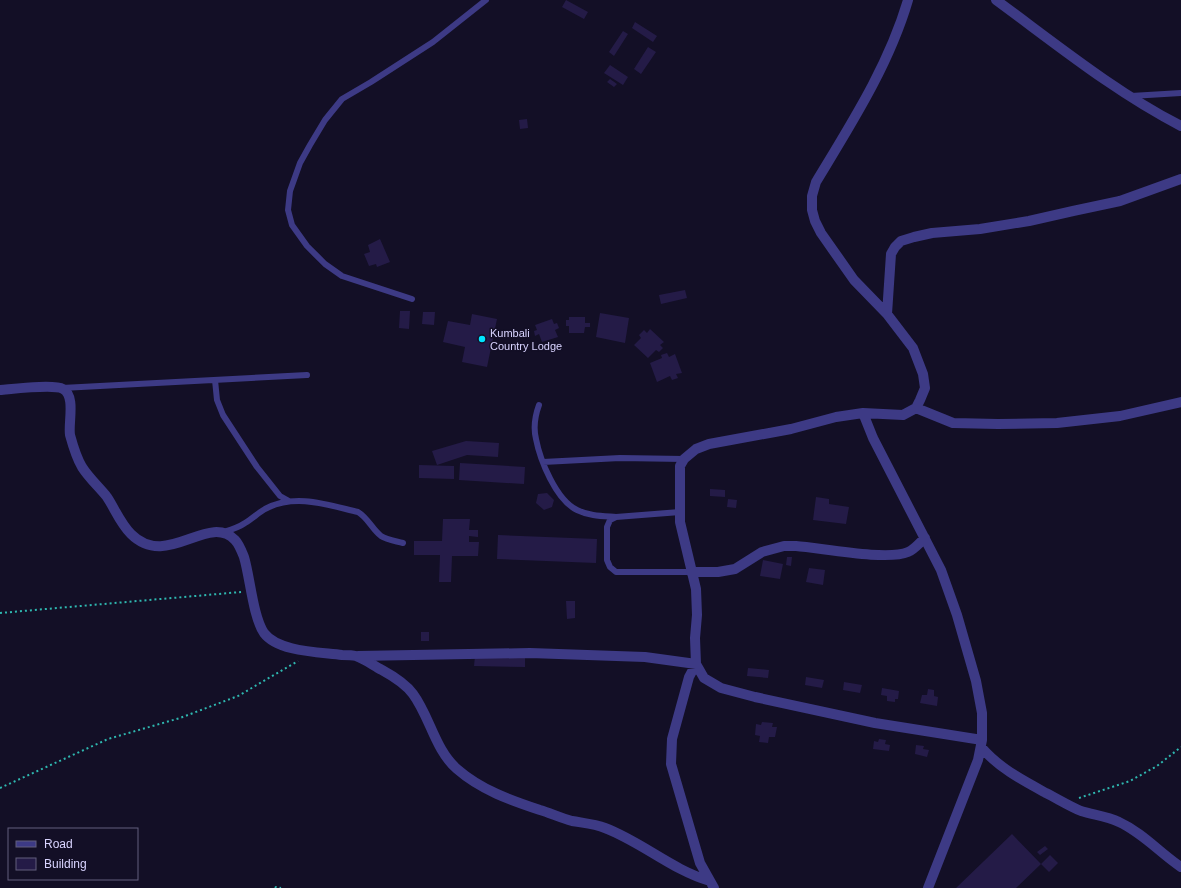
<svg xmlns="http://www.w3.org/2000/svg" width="1181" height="888" font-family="Arial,sans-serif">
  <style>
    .building { fill: #241b47 }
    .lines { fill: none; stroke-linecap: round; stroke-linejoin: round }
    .path { stroke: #2fb8b0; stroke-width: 2; stroke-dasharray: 2 3; stroke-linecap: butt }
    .service { stroke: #3d3a85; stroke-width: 6 }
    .minor { stroke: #3d3a85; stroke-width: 10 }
    .poi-dot { fill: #00e5ff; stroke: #130f26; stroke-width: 1.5 }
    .labels { text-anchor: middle; stroke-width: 3; stroke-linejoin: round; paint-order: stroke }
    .poi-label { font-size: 11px; fill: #d9d4ff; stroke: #130f26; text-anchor: start }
  </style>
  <rect width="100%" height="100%" fill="#130f26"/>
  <path class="building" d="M 566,0 L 588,12 L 584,19 L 562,7 Z
    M 635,22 L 657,36 L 653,42 L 632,28 Z
    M 623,31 L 628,34 L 614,56 L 609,52 Z
    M 648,47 L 656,52 L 641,74 L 634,69 Z
    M 610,65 L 628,77 L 623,85 L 604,73 Z
    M 610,79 L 617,84 L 614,87 L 607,82 Z
    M 527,119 L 528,128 L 520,129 L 519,120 Z
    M 380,239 L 390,262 L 377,267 L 376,264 L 369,266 L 364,254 L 370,252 L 368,245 Z
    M 685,290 L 687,298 L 661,304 L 659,295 Z
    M 400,311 L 410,311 L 409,329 L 399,328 Z
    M 423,312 L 435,312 L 434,325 L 422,324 Z
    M 600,313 L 629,318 L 625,343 L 596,337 Z
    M 472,314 L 497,319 L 487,367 L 462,362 L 465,347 L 443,342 L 448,321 L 470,325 Z
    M 569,317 L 585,317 L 585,323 L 590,323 L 590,327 L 585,327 L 584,333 L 569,333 L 569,326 L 566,326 L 566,320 L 569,320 Z
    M 552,319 L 554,324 L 557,323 L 559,328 L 555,330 L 558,337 L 542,342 L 539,334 L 535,336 L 534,331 L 537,330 L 535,325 Z
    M 650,329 L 664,342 L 660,345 L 663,348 L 659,352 L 656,350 L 648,358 L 634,345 L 641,338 L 639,335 L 644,330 L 647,333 Z
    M 667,353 L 669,357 L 675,354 L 682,373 L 676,374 L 678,378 L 672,380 L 670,376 L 657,382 L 650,363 L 662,358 L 661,355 Z
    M 466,441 L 499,443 L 498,457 L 467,455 L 437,465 L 432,451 Z
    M 460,463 L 525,467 L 524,484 L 459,480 Z
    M 419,465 L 454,466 L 454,479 L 419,478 Z
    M 710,489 L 725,490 L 725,497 L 710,496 Z
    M 547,493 L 554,500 L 552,507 L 544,510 L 536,503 L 538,494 Z
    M 816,497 L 829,499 L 829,504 L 849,507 L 846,524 L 813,520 Z
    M 728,499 L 737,500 L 736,508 L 727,507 Z
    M 443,519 L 470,519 L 469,530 L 478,530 L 478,537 L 469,536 L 469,542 L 479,542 L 478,556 L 452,556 L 451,582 L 439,582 L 440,555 L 414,555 L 414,541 L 442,541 Z
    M 498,535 L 597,539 L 596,563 L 497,559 Z
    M 787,557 L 792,557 L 791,566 L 786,565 Z
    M 763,560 L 783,564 L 780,579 L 760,576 Z
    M 809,568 L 825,570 L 823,585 L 806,582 Z
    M 566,601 L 575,601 L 575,618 L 567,619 Z
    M 421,632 L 429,632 L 429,641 L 421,641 Z
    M 475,656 L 525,657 L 525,667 L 474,666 Z
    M 748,668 L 769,670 L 768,678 L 747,676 Z
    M 806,677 L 824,680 L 822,688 L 805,685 Z
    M 844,682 L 862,685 L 860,693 L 843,690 Z
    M 882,688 L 899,691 L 898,699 L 895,699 L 895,702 L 887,701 L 887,696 L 881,695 Z
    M 928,689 L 934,690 L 934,696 L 938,697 L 937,706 L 920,703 L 922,695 L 927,695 Z
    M 762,722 L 773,723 L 772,727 L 777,727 L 775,737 L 769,737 L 768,743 L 759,742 L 760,736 L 755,735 L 756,724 L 761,725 Z
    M 879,739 L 886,740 L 885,744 L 890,745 L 889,751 L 873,749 L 874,741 L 878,742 Z
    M 916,745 L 924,746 L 923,749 L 929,750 L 927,757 L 915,754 Z
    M 1012,834 L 1041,864 L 1016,888 L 956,888 Z
    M 1045,846 L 1048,849 L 1040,855 L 1037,852 Z
    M 1050,855 L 1058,863 L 1049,872 L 1041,864 Z"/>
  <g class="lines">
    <path class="path" d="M 0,613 L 241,592
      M 0,788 L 108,739 L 180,718 L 238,696 L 298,661
      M 1079,798 L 1130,781 L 1157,766 L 1181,747
      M 275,888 L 276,887 L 281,888"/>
    <path class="service" d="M 1131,96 L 1181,93
      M 412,299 L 342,276 L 325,264 L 307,246 L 292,225 L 288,210 L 290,191 L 300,163 L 310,145 L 325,120 L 342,99 L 371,82 L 433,42 L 486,0
      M 215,380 L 217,400 L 223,415 L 257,467 L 280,496 L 289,501
      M 62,388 L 307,375
      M 539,405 C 535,416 533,427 536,439 C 540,460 556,500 577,510 C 589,516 603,516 616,517
      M 543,462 L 620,458 L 684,459
      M 680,512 L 616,517 L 610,520 L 607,527 L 607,560 L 610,567 L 616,572 L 691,572
      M 223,532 C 230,530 238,528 245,523 C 252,519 258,513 265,509 C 295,493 328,505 358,512 C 368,518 372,529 381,536 C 387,540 396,541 403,543"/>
    <path class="minor" d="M 908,0 C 889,65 851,124 816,182 L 812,196 L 812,210 L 815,221 L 821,233 L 854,280 L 887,314 L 913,348 L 923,374 L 925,388 L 920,400 L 916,408 L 903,415 L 863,413 L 836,417 L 791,429 L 709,444 L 696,449 L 684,459 L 680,466 L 680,522 L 696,589 L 697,615 L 695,638 L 696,664 L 704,678 L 721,688 L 755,697 L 875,723 L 982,740
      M 996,0 C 1056,44 1115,92 1181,126
      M 887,314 L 891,254 L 895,247 L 901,241 L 914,237 L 932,233 L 980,229 L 1029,221 L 1073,211 L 1120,201 L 1181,179
      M 0,390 C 13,389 54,384 63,389 C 76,396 68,423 70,435 C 73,446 76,457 82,467 C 89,478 99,487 107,497 C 115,509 120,523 131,534 C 167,570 208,512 235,540 C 239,544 242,552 244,557 C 250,577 253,617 264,633 C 278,652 320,652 342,655 C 346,655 352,655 356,656 C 365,659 374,666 382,670 C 393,676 405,683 413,694 C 430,717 435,750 457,769 C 481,790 510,800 540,810 C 550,813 561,818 572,821 C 583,823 595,824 605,828 C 642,842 672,870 710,881
      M 916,408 L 953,423 L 998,424 L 1057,423 L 1120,416 L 1181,402
      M 863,413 L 873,438 L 941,570 L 957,615 L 976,681 L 982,713 L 982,740 L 978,760 L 928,888
      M 691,572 L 718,572 L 735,569 L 762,552 L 784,546 L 796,546 C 822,548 887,561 908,552 C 915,549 919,543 925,538
      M 358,656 L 530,653 L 645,657 L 696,664 L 689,677 L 672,739 L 671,764 L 700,863 L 714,888
      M 981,747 C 999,768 1022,780 1046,793 C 1058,799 1069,806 1081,811 C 1094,815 1107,816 1119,822 C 1143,833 1160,853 1181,867"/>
  </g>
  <circle class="poi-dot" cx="482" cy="339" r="4"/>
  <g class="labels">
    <g class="poi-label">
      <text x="490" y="337">Kumbali<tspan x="490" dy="13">Country Lodge</tspan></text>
    </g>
  </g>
  <rect x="8" y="828" width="130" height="52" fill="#130f26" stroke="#625e7d"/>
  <rect x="16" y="841" width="20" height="6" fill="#3d3a85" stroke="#625e7d"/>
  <text x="44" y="848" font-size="12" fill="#d9d4ff">Road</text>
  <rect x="16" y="858" width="20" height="12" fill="#241b47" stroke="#625e7d"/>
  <text x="44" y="868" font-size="12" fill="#d9d4ff">Building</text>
</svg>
